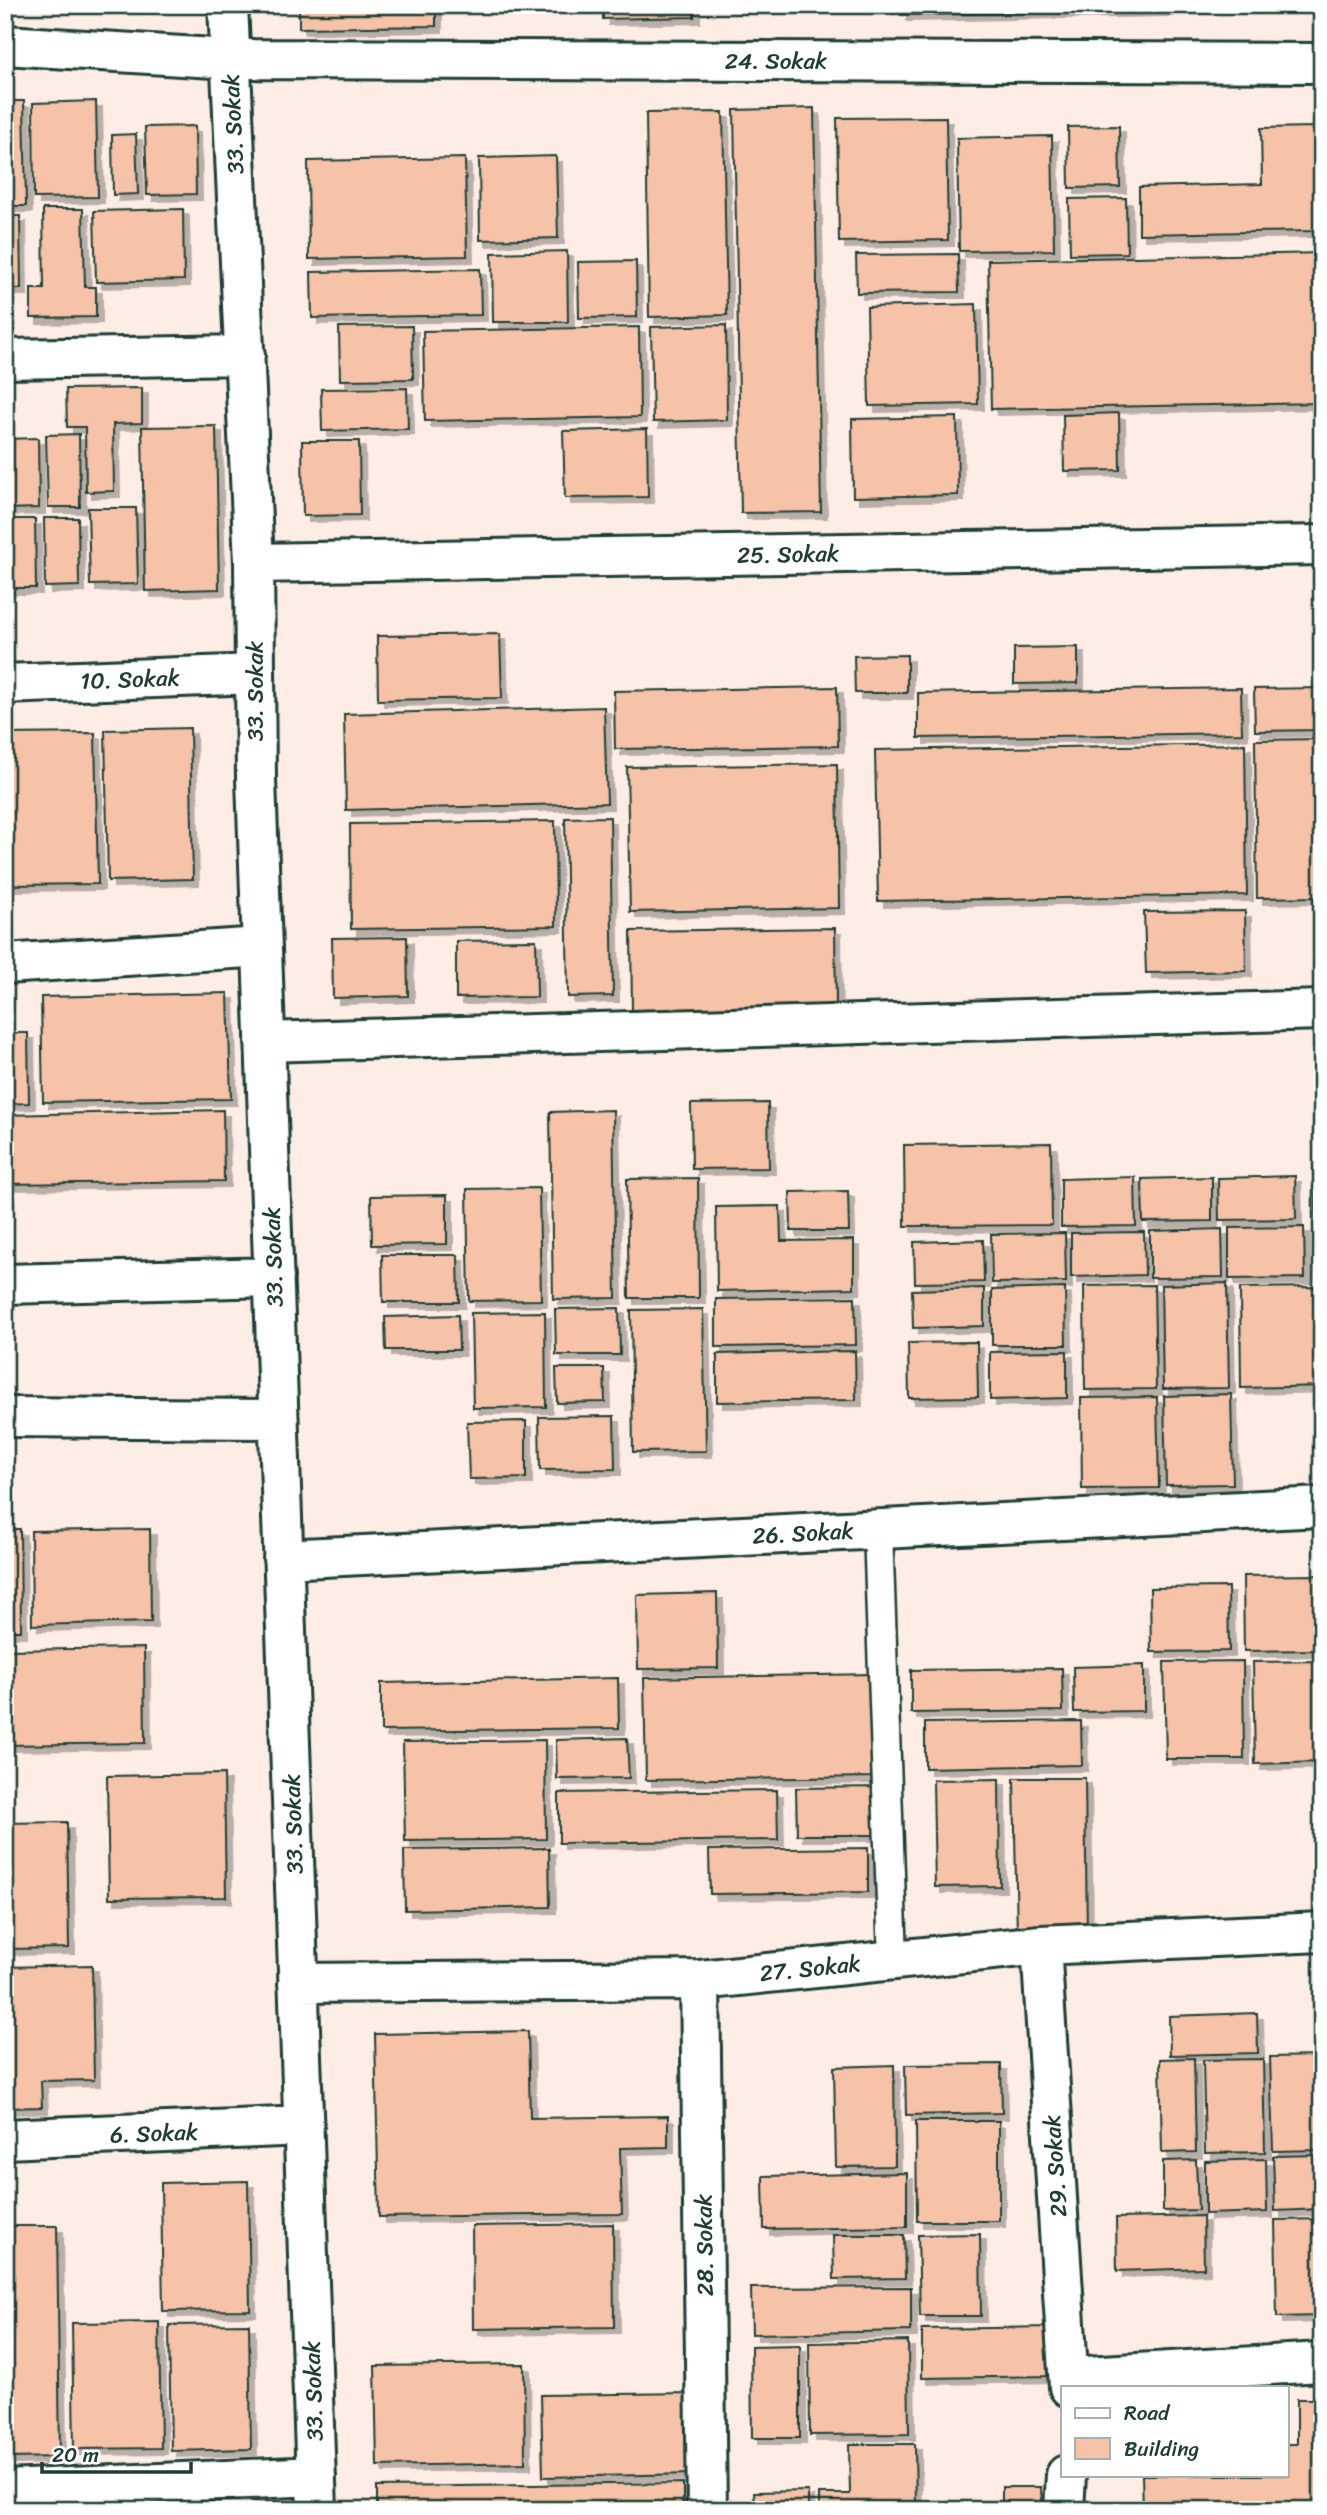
<svg xmlns="http://www.w3.org/2000/svg" width="1327" height="2515" font-family="Sriracha,sans-serif">
  <style>
    .building { fill: #f7c3a8; stroke: #1f3d34; stroke-width: 2; filter: url(#shadow) }
    .lines { fill: none; stroke-linecap: round; stroke-linejoin: round }
    .service-casing { stroke: #1f3d34; stroke-width: 33 }
    .minor-casing { stroke: #1f3d34; stroke-width: 44 }
    .service { stroke: #fff; stroke-width: 28 }
    .minor { stroke: #fff; stroke-width: 38 }
    .labels { text-anchor: middle; stroke-width: 5; stroke-linejoin: round; paint-order: stroke }
    .street-label { font-size: 23px; fill: #1f3d34; stroke: #fff }
  </style>
  <defs>
    <filter id="shadow"><feDropShadow dx="6" dy="6" stdDeviation="0" flood-color="#0004"/></filter>
  </defs>
  <rect width="100%" height="100%" fill="#fdede5"/>
  <filter id="ink" filterUnits="userSpaceOnUse"><feTurbulence type="fractalNoise" baseFrequency=".0143" numOctaves="2"/><feDisplacementMap in="SourceGraphic" scale="14" xChannelSelector="R" yChannelSelector="G"/><feConvolveMatrix kernelMatrix="1 2 1 2 8 2 1 2 1" color-interpolation-filters="sRGB"/></filter>
  <g filter="url(#ink)">
    <path class="building" d="M 299,5 L 436,5 L 436,26 L 299,28 Z
      M 603,5 L 694,5 L 694,17 L 603,19 Z
      M 901,5 L 1166,5 L 1166,10 L 901,15 Z
      M 5,101 L 24,101 L 26,206 L 5,206 Z
      M 96,101 L 98,197 L 34,198 L 33,103 Z
      M 814,108 L 821,512 L 741,513 L 734,110 Z
      M 723,112 L 727,315 L 649,317 L 646,113 Z
      M 946,117 L 948,240 L 839,242 L 837,118 Z
      M 195,126 L 196,194 L 147,195 L 145,127 Z
      M 1119,126 L 1120,187 L 1069,188 L 1068,127 Z
      M 1315,127 L 1317,231 L 1139,234 L 1139,187 L 1262,184 L 1261,128 Z
      M 136,134 L 138,194 L 113,195 L 112,135 Z
      M 1052,136 L 1054,250 L 959,251 L 957,138 Z
      M 556,156 L 558,238 L 480,240 L 479,158 Z
      M 465,158 L 467,256 L 309,259 L 308,161 Z
      M 1126,198 L 1127,253 L 1070,254 L 1069,199 Z
      M 43,209 L 83,209 L 85,287 L 96,287 L 96,317 L 31,318 L 31,289 L 44,289 Z
      M 183,209 L 184,280 L 96,282 L 94,211 Z
      M 5,216 L 20,216 L 21,289 L 5,289 Z
      M 567,251 L 568,322 L 493,322 L 492,253 Z
      M 1322,253 L 1322,403 L 991,409 L 988,260 Z
      M 958,254 L 959,292 L 857,293 L 856,255 Z
      M 636,261 L 637,317 L 579,318 L 578,262 Z
      M 480,269 L 481,315 L 312,318 L 311,272 Z
      M 976,304 L 978,404 L 869,406 L 867,307 Z
      M 726,325 L 727,420 L 653,422 L 651,327 Z
      M 412,326 L 413,379 L 340,380 L 339,327 Z
      M 639,327 L 640,417 L 425,421 L 423,331 Z
      M 142,388 L 142,423 L 113,424 L 114,491 L 86,492 L 85,427 L 67,427 L 66,389 Z
      M 407,388 L 408,429 L 322,431 L 321,389 Z
      M 1119,413 L 1120,470 L 1064,471 L 1063,415 Z
      M 957,417 L 958,495 L 853,497 L 852,419 Z
      M 216,426 L 219,589 L 145,591 L 142,427 Z
      M 647,429 L 648,497 L 565,498 L 563,431 Z
      M 79,434 L 80,507 L 48,507 L 46,435 Z
      M 38,438 L 39,508 L 5,509 L 5,439 Z
      M 302,441 L 359,441 L 360,515 L 303,516 Z
      M 88,508 L 136,508 L 138,584 L 90,585 Z
      M 44,518 L 78,518 L 79,586 L 45,587 Z
      M 5,519 L 35,519 L 36,588 L 5,588 Z
      M 500,634 L 502,698 L 378,700 L 377,636 Z
      M 1078,647 L 1078,683 L 1014,684 L 1014,648 Z
      M 907,655 L 907,693 L 855,693 L 854,656 Z
      M 837,687 L 838,746 L 615,749 L 614,691 Z
      M 1241,688 L 1242,733 L 918,738 L 918,693 Z
      M 1322,688 L 1322,730 L 1255,731 L 1254,689 Z
      M 604,707 L 607,803 L 346,810 L 344,714 Z
      M 190,728 L 193,879 L 108,881 L 105,730 Z
      M 95,733 L 98,884 L 5,885 L 5,734 Z
      M 1322,739 L 1322,897 L 1257,898 L 1255,740 Z
      M 1245,744 L 1247,895 L 878,901 L 875,750 Z
      M 837,764 L 839,908 L 630,912 L 627,767 Z
      M 610,817 L 613,996 L 568,997 L 565,818 Z
      M 555,821 L 556,926 L 351,929 L 350,824 Z
      M 1245,911 L 1246,971 L 1146,973 L 1144,912 Z
      M 835,928 L 836,1007 L 632,1010 L 631,931 Z
      M 407,937 L 408,996 L 333,998 L 332,938 Z
      M 536,940 L 537,997 L 456,998 L 456,941 Z
      M 228,993 L 231,1099 L 43,1102 L 41,997 Z
      M 5,1033 L 28,1033 L 29,1103 L 5,1104 Z
      M 768,1103 L 769,1168 L 692,1169 L 691,1104 Z
      M 223,1110 L 224,1181 L 5,1184 L 5,1115 Z
      M 613,1110 L 616,1298 L 553,1299 L 550,1112 Z
      M 1051,1143 L 1052,1225 L 905,1226 L 904,1145 Z
      M 1322,1173 L 1322,1278 L 1316,1279 L 1315,1174 Z
      M 1295,1176 L 1296,1219 L 1219,1220 L 1218,1178 Z
      M 1135,1177 L 1136,1226 L 1061,1227 L 1061,1179 Z
      M 1212,1177 L 1212,1221 L 1143,1222 L 1142,1179 Z
      M 698,1178 L 699,1298 L 629,1298 L 627,1179 Z
      M 539,1188 L 541,1300 L 469,1301 L 467,1189 Z
      M 848,1191 L 849,1231 L 791,1231 L 790,1192 Z
      M 447,1195 L 447,1244 L 372,1245 L 371,1196 Z
      M 780,1206 L 781,1241 L 854,1240 L 854,1288 L 717,1291 L 716,1207 Z
      M 1304,1227 L 1305,1278 L 1229,1279 L 1229,1228 Z
      M 1222,1229 L 1223,1277 L 1150,1278 L 1150,1231 Z
      M 1144,1232 L 1145,1275 L 1071,1277 L 1071,1233 Z
      M 1065,1233 L 1066,1282 L 992,1283 L 991,1234 Z
      M 983,1240 L 984,1282 L 915,1283 L 914,1242 Z
      M 382,1255 L 458,1255 L 459,1302 L 383,1302 Z
      M 1227,1283 L 1229,1388 L 1163,1389 L 1161,1285 Z
      M 1154,1285 L 1156,1389 L 1085,1390 L 1084,1286 Z
      M 1322,1287 L 1322,1386 L 1241,1388 L 1240,1288 Z
      M 984,1288 L 984,1326 L 913,1328 L 912,1290 Z
      M 1065,1288 L 1066,1345 L 992,1345 L 992,1290 Z
      M 855,1297 L 856,1345 L 716,1347 L 716,1299 Z
      M 619,1308 L 620,1355 L 556,1355 L 555,1309 Z
      M 703,1309 L 706,1451 L 633,1452 L 631,1310 Z
      M 545,1312 L 546,1407 L 473,1408 L 471,1313 Z
      M 458,1315 L 459,1350 L 386,1350 L 385,1317 Z
      M 977,1342 L 978,1397 L 909,1398 L 908,1343 Z
      M 855,1351 L 856,1400 L 717,1402 L 717,1354 Z
      M 1067,1351 L 1067,1398 L 990,1400 L 990,1352 Z
      M 556,1368 L 604,1368 L 605,1402 L 557,1403 Z
      M 1231,1394 L 1233,1484 L 1166,1485 L 1164,1396 Z
      M 1157,1397 L 1159,1488 L 1082,1489 L 1081,1398 Z
      M 614,1416 L 615,1469 L 540,1470 L 539,1417 Z
      M 526,1421 L 526,1478 L 469,1479 L 467,1422 Z
      M 5,1529 L 20,1529 L 21,1631 L 5,1631 Z
      M 150,1529 L 151,1622 L 32,1625 L 31,1531 Z
      M 1322,1575 L 1322,1650 L 1244,1651 L 1243,1576 Z
      M 1228,1587 L 1229,1651 L 1151,1652 L 1150,1588 Z
      M 717,1593 L 718,1668 L 638,1669 L 637,1595 Z
      M 144,1648 L 145,1743 L 5,1745 L 5,1650 Z
      M 1243,1661 L 1244,1759 L 1166,1759 L 1164,1662 Z
      M 1322,1661 L 1322,1762 L 1255,1764 L 1253,1662 Z
      M 1144,1665 L 1144,1711 L 1074,1712 L 1073,1667 Z
      M 1062,1668 L 1063,1711 L 911,1713 L 911,1670 Z
      M 874,1674 L 876,1777 L 646,1780 L 644,1678 Z
      M 618,1678 L 619,1728 L 381,1731 L 381,1683 Z
      M 1081,1721 L 1082,1765 L 925,1768 L 925,1723 Z
      M 627,1738 L 629,1778 L 557,1779 L 556,1740 Z
      M 545,1740 L 546,1839 L 405,1841 L 403,1742 Z
      M 224,1774 L 226,1897 L 109,1898 L 107,1776 Z
      M 1014,1778 L 1085,1778 L 1087,1935 L 1017,1937 Z
      M 999,1779 L 1000,1886 L 935,1887 L 933,1780 Z
      M 884,1787 L 885,1835 L 797,1835 L 796,1788 Z
      M 777,1790 L 778,1840 L 559,1843 L 559,1793 Z
      M 67,1822 L 69,1948 L 5,1949 L 5,1823 Z
      M 549,1848 L 550,1907 L 405,1910 L 404,1850 Z
      M 868,1848 L 868,1892 L 710,1894 L 709,1850 Z
      M 92,1965 L 94,2080 L 41,2081 L 42,2107 L 5,2108 L 5,1967 Z
      M 1257,2013 L 1258,2053 L 1170,2055 L 1169,2016 Z
      M 528,2031 L 530,2118 L 668,2116 L 668,2147 L 620,2148 L 622,2214 L 379,2217 L 375,2034 Z
      M 1322,2056 L 1322,2150 L 1273,2151 L 1270,2057 Z
      M 1194,2058 L 1196,2152 L 1162,2153 L 1160,2059 Z
      M 1263,2059 L 1265,2152 L 1205,2153 L 1203,2060 Z
      M 1001,2064 L 1002,2113 L 906,2115 L 905,2065 Z
      M 894,2065 L 895,2166 L 836,2167 L 834,2067 Z
      M 916,2121 L 999,2121 L 999,2221 L 917,2221 Z
      M 1322,2155 L 1322,2209 L 1275,2211 L 1273,2156 Z
      M 1266,2159 L 1267,2212 L 1205,2214 L 1205,2161 Z
      M 1196,2160 L 1198,2210 L 1163,2211 L 1163,2161 Z
      M 907,2173 L 907,2227 L 764,2229 L 763,2176 Z
      M 248,2181 L 250,2310 L 163,2311 L 161,2183 Z
      M 1203,2216 L 1204,2268 L 1117,2271 L 1116,2218 Z
      M 1322,2219 L 1322,2316 L 1277,2317 L 1275,2220 Z
      M 613,2224 L 614,2327 L 473,2329 L 472,2226 Z
      M 6,2226 L 57,2226 L 60,2457 L 10,2458 Z
      M 980,2234 L 981,2316 L 920,2316 L 918,2235 Z
      M 833,2235 L 904,2235 L 905,2278 L 834,2279 Z
      M 911,2287 L 911,2331 L 752,2334 L 751,2288 Z
      M 159,2322 L 161,2448 L 74,2449 L 72,2323 Z
      M 249,2324 L 251,2449 L 171,2451 L 169,2325 Z
      M 1056,2327 L 1057,2376 L 922,2378 L 922,2329 Z
      M 908,2341 L 909,2434 L 810,2435 L 809,2343 Z
      M 800,2345 L 800,2438 L 752,2438 L 751,2346 Z
      M 524,2364 L 525,2463 L 377,2466 L 375,2366 Z
      M 692,2393 L 694,2474 L 543,2477 L 541,2395 Z
      M 1297,2399 L 1322,2399 L 1322,2510 L 1143,2510 L 1142,2475 L 1287,2475 L 1287,2444 L 1297,2444 Z
      M 849,2444 L 915,2444 L 916,2510 L 819,2510 L 819,2494 L 850,2494 Z
      M 683,2483 L 683,2510 L 377,2510 L 377,2487 Z
      M 1002,2487 L 1041,2487 L 1042,2510 L 1002,2510 Z
      M 808,2491 L 808,2510 L 755,2510 L 754,2492 Z"/>
    <g class="lines">
      <g class="service-casing">
        <path id="service" d="M 878,1530 L 893,1959"/>
      </g>
      <g class="minor-casing">
        <path id="minor" d="M 228,5 L 254,563 L 256,779 L 317,2510
          M 5,45 L 230,59 L 1322,63
          M 5,359 L 245,355
          M 254,563 L 1322,545
          M 5,684 L 255,674
          M 5,964 L 262,947
          M 265,1042 L 1322,1010
          M 5,1284 L 274,1277
          M 5,1417 L 278,1419
          M 283,1559 L 1322,1507
          M 1041,1945 L 1069,2387
          M 700,1980 L 707,2510
          M 298,1983 L 700,1980 L 1041,1945 L 1322,1932
          M 5,2139 L 304,2126
          M 1069,2377 L 1322,2362
          M 5,2490 L 316,2476
          M 1064,2510 L 1066,2475"/>
      </g>
      <use href="#service" class="service"/>
      <use href="#minor" class="minor"/>
    </g>
  </g>
  <g class="labels">
    <g class="street-label">
      <text x="776" y="69">24. Sokak</text>
      <text transform="translate(233 124) rotate(-93)" y="8">33. Sokak</text>
      <text transform="translate(788 554) rotate(-1)" y="8">25. Sokak</text>
      <text transform="translate(130 679) rotate(-2)" y="8">10. Sokak</text>
      <text transform="translate(255 691) rotate(-90)" y="8">33. Sokak</text>
      <text transform="translate(273 1257) rotate(-92)" y="8">33. Sokak</text>
      <text transform="translate(803 1533) rotate(-3)" y="8">26. Sokak</text>
      <text transform="translate(293 1824) rotate(-92)" y="8">33. Sokak</text>
      <text transform="translate(810 1968) rotate(-6)" y="8">27. Sokak</text>
      <text transform="translate(154 2133) rotate(-2)" y="8">6. Sokak</text>
      <text transform="translate(1055 2166) rotate(-94)" y="8">29. Sokak</text>
      <text transform="translate(704 2245) rotate(-91)" y="8">28. Sokak</text>
      <text transform="translate(313 2391) rotate(-92)" y="8">33. Sokak</text>
    </g>
  </g>
  <rect width="1327" height="2515" fill="none" stroke="#fff" stroke-width="28"/>
  <rect x="14" y="14" width="1299" height="2487" fill="none" stroke="#1f3d34" stroke-width="2.5" filter="url(#ink)"/>
  <rect x="1061" y="2386" width="228" height="91" fill="#ffffff" stroke="#a5b1ae" stroke-width="2"/>
  <rect x="1075" y="2408" width="35" height="10" fill="#ffffff" stroke="#a5b1ae" stroke-width="2"/>
  <text x="1124" y="2420" font-size="21" fill="#1f3d34">Road</text>
  <rect x="1075" y="2438" width="35" height="21" fill="#f7c3a8" stroke="#a5b1ae" stroke-width="2"/>
  <text x="1124" y="2456" font-size="21" fill="#1f3d34">Building</text>
  <path d="M42 2462v10h149v-10" fill="none" stroke="#1f3d34" stroke-width="3.5"/>
  <text x="52" y="2462" font-size="21" fill="#1f3d34" stroke="#ffffff" stroke-width="5" paint-order="stroke">20 m</text>
</svg>
